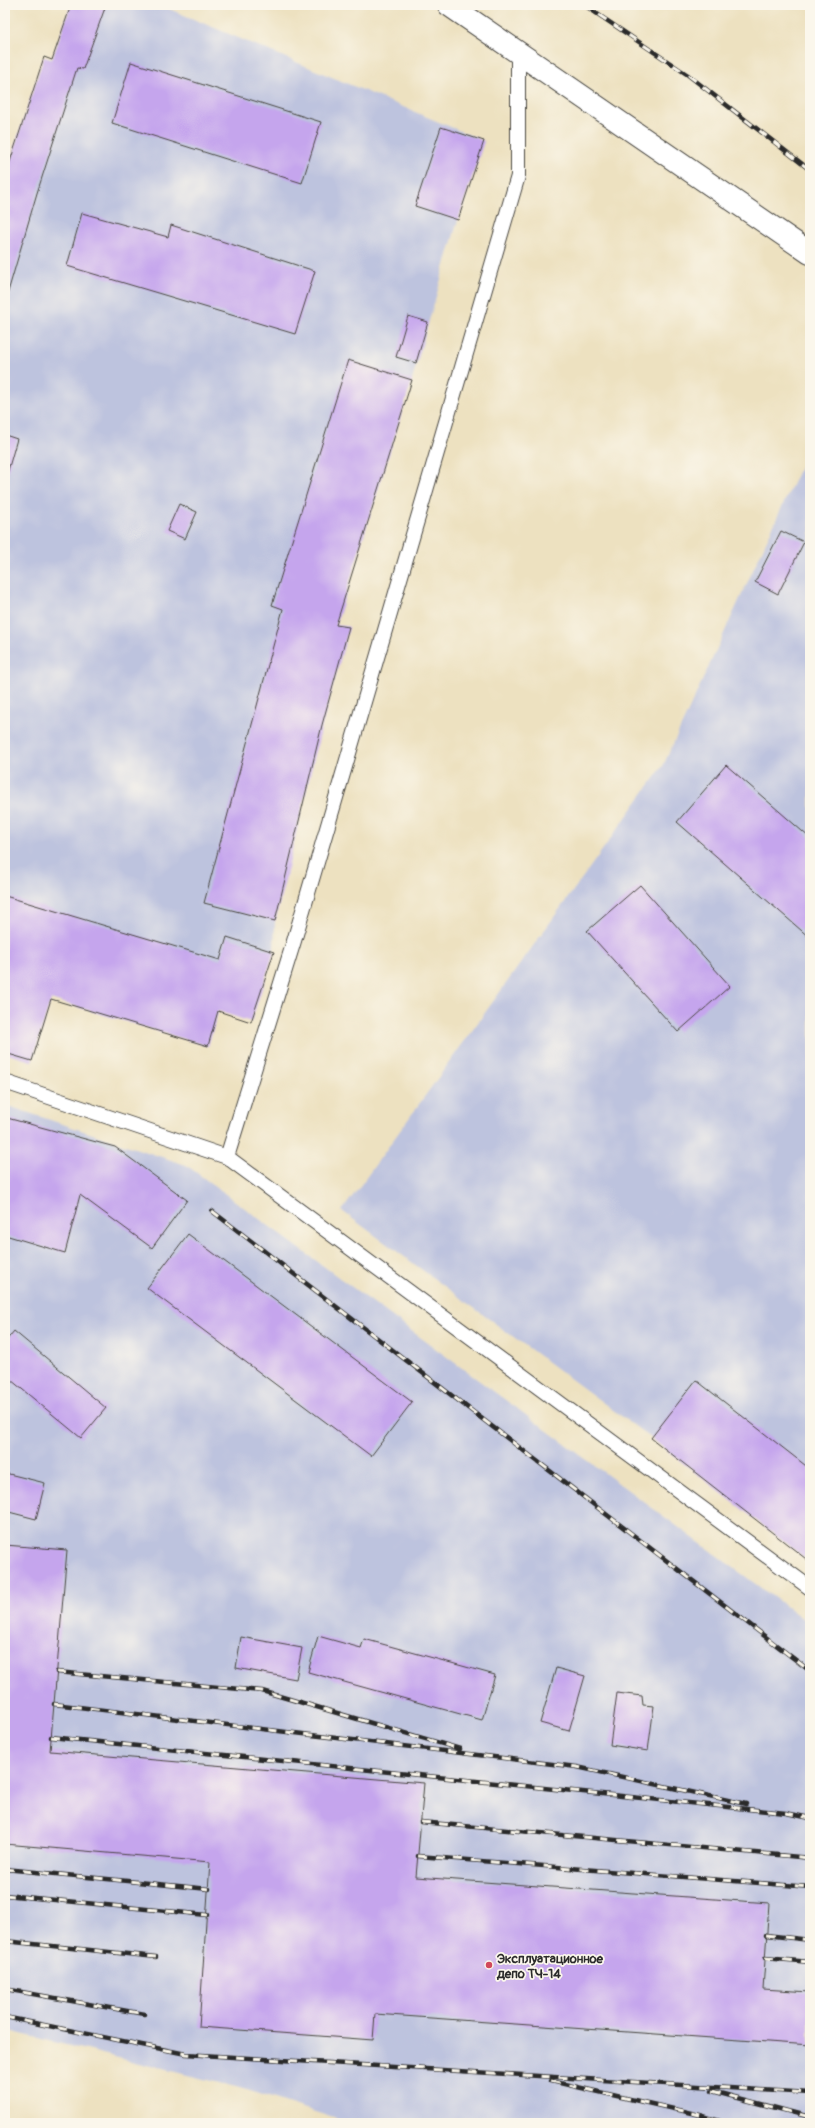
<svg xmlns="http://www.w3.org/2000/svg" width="815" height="2128" font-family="Pangolin,sans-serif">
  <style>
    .industrial { fill: #bdc3de }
    .building { fill: #c5a5ed }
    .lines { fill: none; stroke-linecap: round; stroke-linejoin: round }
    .lane-casing { stroke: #484641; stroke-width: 16 }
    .street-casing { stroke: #484641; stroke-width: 24 }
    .lane { stroke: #fff; stroke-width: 14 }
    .street { stroke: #fff; stroke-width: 22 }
    .rail-casing { stroke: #2b2b2b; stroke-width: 4.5 }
    .rail { stroke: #fbf7ec; stroke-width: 3; stroke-dasharray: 9; stroke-linecap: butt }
    .poi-dot { fill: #d1495b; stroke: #fbf7ec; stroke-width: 1.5 }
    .labels { text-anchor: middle; stroke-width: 3.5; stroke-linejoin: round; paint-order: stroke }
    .poi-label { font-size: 13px; font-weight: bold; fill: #2b2b2b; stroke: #fbf7ec; text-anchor: start }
  </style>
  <rect width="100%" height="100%" fill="#fbf7ec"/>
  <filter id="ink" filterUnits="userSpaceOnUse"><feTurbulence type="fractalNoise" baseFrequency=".025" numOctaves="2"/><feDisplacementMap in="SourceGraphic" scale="8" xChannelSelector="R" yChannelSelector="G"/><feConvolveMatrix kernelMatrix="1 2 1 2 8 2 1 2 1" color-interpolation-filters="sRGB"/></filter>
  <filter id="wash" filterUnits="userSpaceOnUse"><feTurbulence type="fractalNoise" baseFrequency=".012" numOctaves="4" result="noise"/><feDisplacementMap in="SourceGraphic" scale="16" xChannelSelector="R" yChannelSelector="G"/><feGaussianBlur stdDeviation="0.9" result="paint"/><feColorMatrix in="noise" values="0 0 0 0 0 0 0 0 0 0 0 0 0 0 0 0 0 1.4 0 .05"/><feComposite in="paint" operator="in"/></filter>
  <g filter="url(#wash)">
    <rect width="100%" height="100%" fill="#ede1c0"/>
    <path class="industrial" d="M 71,5 L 160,5 L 484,141 L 458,220 L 412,380 L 336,625 L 349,627 L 322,725 L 275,921 L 274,952 L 218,1011 L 208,1046 L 51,999 L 32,1061 L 5,1053 L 5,177 L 44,57 L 52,59 Z
      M 810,446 L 810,1562 L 651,1438 L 342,1211 L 663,766 Z
      M 5,1105 L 186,1165 L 810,1624 L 810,2123 L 349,2123 L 244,2089 L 5,2030 Z"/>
    <g id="blocks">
      <path class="building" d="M 71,5 L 106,5 L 83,69 L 77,68 L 37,193 L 5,302 L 5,177 L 44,57 L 52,60 Z
        M 131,62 L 321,122 L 302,183 L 112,123 Z
        M 441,127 L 484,141 L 458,220 L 415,206 Z
        M 82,213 L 168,237 L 171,225 L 315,271 L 295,334 L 67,266 Z
        M 408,316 L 428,322 L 416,363 L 396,357 Z
        M 348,360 L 412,380 L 336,625 L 349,627 L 322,725 L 275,921 L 204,903 L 283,609 L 272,605 Z
        M 5,435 L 17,439 L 5,481 Z
        M 179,504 L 197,512 L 185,539 L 167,531 Z
        M 781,531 L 804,542 L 778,594 L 755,582 Z
        M 726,765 L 810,838 L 810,938 L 677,822 Z
        M 640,885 L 730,986 L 678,1032 L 587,931 Z
        M 5,896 L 220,960 L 227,937 L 274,952 L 251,1022 L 218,1011 L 208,1046 L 51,999 L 32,1061 L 5,1053 Z
        M 7,1118 L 115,1147 L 187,1200 L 152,1248 L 80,1195 L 65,1253 L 5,1235 L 5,1126 Z
        M 188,1234 L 412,1402 L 371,1456 L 147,1288 Z
        M 14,1331 L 106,1408 L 81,1438 L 5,1375 L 5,1342 Z
        M 696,1380 L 810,1469 L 810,1562 L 651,1438 Z
        M 5,1473 L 45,1483 L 36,1519 L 5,1511 Z
        M 5,1545 L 67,1550 L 50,1751 L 424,1783 L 416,1877 L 769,1903 L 763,1989 L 810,1992 L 810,2045 L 375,2014 L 373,2040 L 199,2027 L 210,1862 L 5,1844 Z
        M 318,1636 L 361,1648 L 364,1639 L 495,1675 L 482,1720 L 308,1672 Z
        M 241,1637 L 302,1648 L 296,1679 L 236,1668 Z
        M 556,1668 L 585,1676 L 569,1731 L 540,1723 Z
        M 617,1693 L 642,1696 L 643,1705 L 654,1706 L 648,1751 L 610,1745 Z"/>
    </g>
  </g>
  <g filter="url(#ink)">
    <use href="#blocks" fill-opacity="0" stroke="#484641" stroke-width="1"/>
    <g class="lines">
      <g class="lane-casing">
        <path id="lane" d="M 5,1082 L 227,1157 L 810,1588
          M 227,1157 L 294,941 L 518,176 L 518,52"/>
      </g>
      <g class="street-casing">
        <path id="street" d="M 449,5 L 810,253"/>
      </g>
      <use href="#lane" class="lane"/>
      <use href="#street" class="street"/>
      <g class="rail-casing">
        <path id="rail" d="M 584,5 L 688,75 L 810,170
          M 212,1211 L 810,1671
          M 57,1672 L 262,1691 L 460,1749
          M 54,1704 L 577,1767 L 746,1804
          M 51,1737 L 786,1813 L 810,1818
          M 421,1822 L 810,1858
          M 418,1856 L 810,1887
          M 5,1869 L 209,1889
          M 5,1895 L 207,1915
          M 766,1935 L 810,1940
          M 5,1941 L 156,1957
          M 765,1958 L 810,1962
          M 5,1989 L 144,2014
          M 5,2017 L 186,2054 L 810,2093
          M 551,2081 L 700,2115 L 726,2123
          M 712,2091 L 810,2117"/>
      </g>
      <use href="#rail" class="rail"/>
    </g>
  </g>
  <circle class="poi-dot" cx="489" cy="1965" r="4"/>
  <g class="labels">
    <g class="poi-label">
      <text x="497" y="1963">Эксплуатационное<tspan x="497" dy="15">депо ТЧ-14</tspan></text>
    </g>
  </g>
  <rect width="815" height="2128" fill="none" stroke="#fbf7ec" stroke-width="20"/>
</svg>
